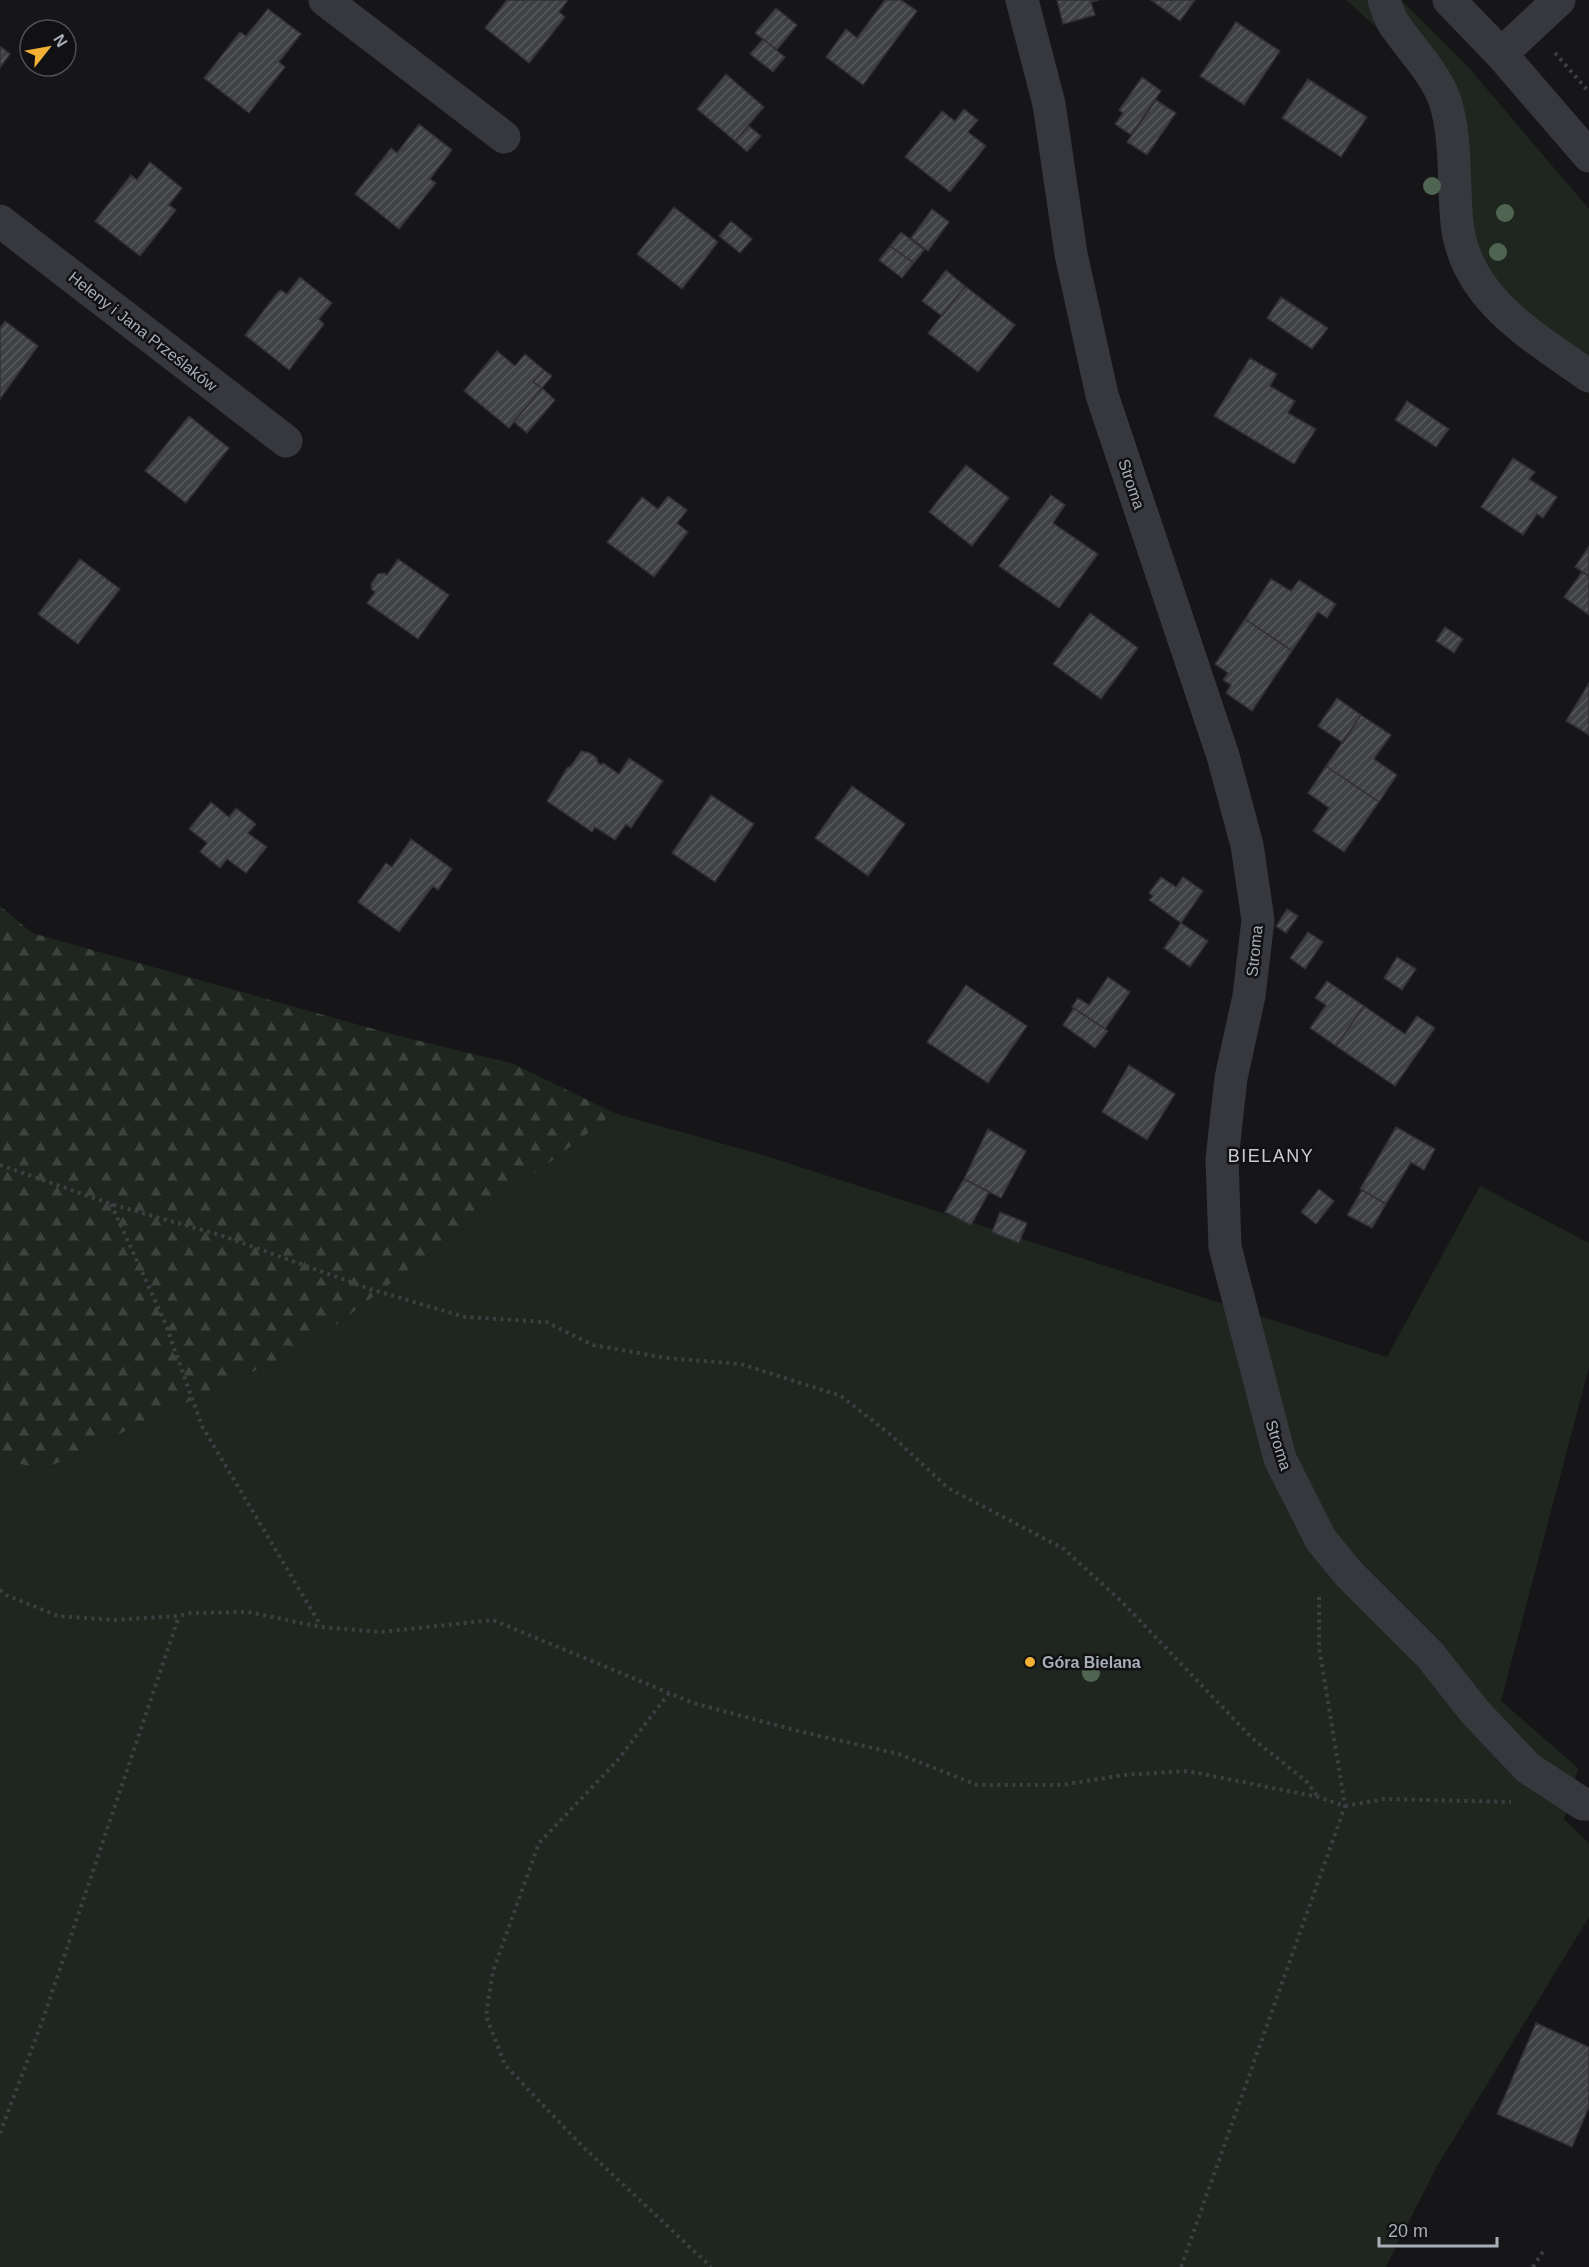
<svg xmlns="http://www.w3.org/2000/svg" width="1589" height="2267" font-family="Helvetica,sans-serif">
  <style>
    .green { fill: #1e261f }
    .forest { fill: url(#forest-firs) }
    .building { fill: url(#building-hatch); stroke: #303034; stroke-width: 1.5 }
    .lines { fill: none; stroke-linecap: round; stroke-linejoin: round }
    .path { stroke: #3d3f44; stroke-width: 4; stroke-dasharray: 3 4.5; stroke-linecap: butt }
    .minor { stroke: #37383d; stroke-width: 33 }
    .tree { fill: #506452 }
    .poi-dot { fill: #f2b134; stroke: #111113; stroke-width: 2 }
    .labels { text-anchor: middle; stroke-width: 5; stroke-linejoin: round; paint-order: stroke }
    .street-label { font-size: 16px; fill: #a8adb8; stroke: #111113 }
    .poi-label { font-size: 16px; font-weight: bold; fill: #a8adb8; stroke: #111113; text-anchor: start }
    .neighbourhood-label { font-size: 18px; letter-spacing: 1.5px; fill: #c9ccd4; stroke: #111113 }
  </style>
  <defs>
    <pattern id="forest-firs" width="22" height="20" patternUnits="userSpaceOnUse" patternTransform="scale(1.5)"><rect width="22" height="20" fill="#1e261f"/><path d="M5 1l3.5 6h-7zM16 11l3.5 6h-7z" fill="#3c433d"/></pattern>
    <pattern id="building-hatch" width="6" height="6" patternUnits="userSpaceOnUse" patternTransform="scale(1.5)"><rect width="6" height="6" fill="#404145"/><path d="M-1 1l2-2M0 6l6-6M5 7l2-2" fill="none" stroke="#595a5e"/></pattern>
  </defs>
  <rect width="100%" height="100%" fill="#161618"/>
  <path class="green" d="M 1346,0 L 1401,0 L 1469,68 L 1589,209 L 1589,394 L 1559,374 L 1493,320 L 1433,101 L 1387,37 Z
    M 614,1113 L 763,1155 L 1387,1357 L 1480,1186 L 1589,1243 L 1589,1367 L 1501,1701 L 1578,1768 L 1564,1819 L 1589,1843 L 1589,1917 L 1436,2168 L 1386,2267 L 0,2267 L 0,1458 L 42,1470 L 310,1345 Z"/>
  <path class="forest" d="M 0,906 L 32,933 L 395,1035 L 514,1064 L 614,1113 L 310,1345 L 42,1470 L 0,1458 Z"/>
  <path class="building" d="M 507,0 L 568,0 L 559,12 L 565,17 L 529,63 L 485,28 Z
    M 885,0 L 901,0 L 917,11 L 863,85 L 826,57 L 846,29 L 857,38 Z
    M 1057,0 L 1099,0 L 1091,2 L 1095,15 L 1063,24 Z
    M 1151,0 L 1195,0 L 1180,21 Z
    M 776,8 L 797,25 L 777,50 L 755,33 Z
    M 268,9 L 301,34 L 279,62 L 285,67 L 249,113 L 204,78 L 240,32 L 246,36 Z
    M 1236,22 L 1280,51 L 1244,105 L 1200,76 Z
    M 763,39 L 785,57 L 773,72 L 750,54 Z
    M 0,46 L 10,54 L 0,68 Z
    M 726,74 L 764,107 L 735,141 L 697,109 Z
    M 1142,77 L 1161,91 L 1131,135 L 1115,124 L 1123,113 L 1119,110 Z
    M 1308,79 L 1367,117 L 1341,157 L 1282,118 Z
    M 1156,100 L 1176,113 L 1147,155 L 1127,142 Z
    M 964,109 L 978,120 L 968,132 L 986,146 L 950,192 L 905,157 L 942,111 L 955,121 Z
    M 419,124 L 452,150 L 430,179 L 436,183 L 399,229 L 355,194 L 391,148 L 397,153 Z
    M 749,126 L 761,136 L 747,152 L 735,141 Z
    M 150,162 L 182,188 L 169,205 L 176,210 L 140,256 L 95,221 L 131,175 L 137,180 Z
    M 674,207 L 718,242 L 682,289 L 637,254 Z
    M 932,209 L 949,222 L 928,251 L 911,238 Z
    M 731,221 L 752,239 L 740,253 L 719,236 Z
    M 901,232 L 924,250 L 914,263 L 890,246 Z
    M 890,246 L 914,263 L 902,278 L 879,260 Z
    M 946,270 L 965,286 L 942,316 L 922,301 Z
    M 300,277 L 332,303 L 319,319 L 324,324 L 289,370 L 245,335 L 278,292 L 281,290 L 287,294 Z
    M 965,286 L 1015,325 L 978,372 L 928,333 Z
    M 1281,297 L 1328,328 L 1312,349 L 1267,318 Z
    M 5,321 L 38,346 L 0,399 L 0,328 Z
    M 497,351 L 515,366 L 525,354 L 544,370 L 533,382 L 542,388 L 509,428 L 464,391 Z
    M 1250,358 L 1277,374 L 1270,386 L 1295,401 L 1288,413 L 1316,429 L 1294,464 L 1214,416 Z
    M 544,370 L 552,376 L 542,388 L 533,382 Z
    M 542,388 L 555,400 L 527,433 L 514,422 Z
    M 1407,401 L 1449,429 L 1436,447 L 1395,420 Z
    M 189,416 L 229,448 L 186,503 L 145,471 Z
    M 1513,458 L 1535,472 L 1529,479 L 1557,497 L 1543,518 L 1537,514 L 1523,535 L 1481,507 Z
    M 966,465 L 1009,498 L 972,546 L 929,512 Z
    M 1051,495 L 1065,505 L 1053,523 L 1098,554 L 1059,608 L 999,566 Z
    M 668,496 L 687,510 L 677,523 L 688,532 L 654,577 L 607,542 L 642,497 L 658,509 Z
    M 1589,546 L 1589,576 L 1575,567 Z
    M 80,559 L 120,589 L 78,644 L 38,614 Z
    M 398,559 L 449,595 L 418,639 L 367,603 L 375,592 L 372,590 L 371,584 L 378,574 L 385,573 L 387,575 Z
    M 1582,572 L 1589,576 L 1589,615 L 1564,597 Z
    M 1271,579 L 1291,591 L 1299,580 L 1336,604 L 1327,618 L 1318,612 L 1292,651 L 1245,619 Z
    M 1090,613 L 1138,648 L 1101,699 L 1053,664 Z
    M 1245,619 L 1292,651 L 1252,711 L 1226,693 L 1231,685 L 1223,680 L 1228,673 L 1215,664 Z
    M 1445,627 L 1463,639 L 1454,653 L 1436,641 Z
    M 1589,683 L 1589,735 L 1566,721 Z
    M 1337,698 L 1361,715 L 1343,743 L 1318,726 Z
    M 1361,715 L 1391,735 L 1374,759 L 1397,775 L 1379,802 L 1326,766 Z
    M 581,751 L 590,753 L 597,758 L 598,763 L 602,765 L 603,763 L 619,774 L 629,758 L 663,781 L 631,828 L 626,824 L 615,840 L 595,827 L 592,832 L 547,801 L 567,768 L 571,766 Z
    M 1326,766 L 1379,802 L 1344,852 L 1313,831 L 1329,808 L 1308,793 Z
    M 852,786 L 905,824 L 868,876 L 815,838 Z
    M 711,795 L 754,824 L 715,882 L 672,853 Z
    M 211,802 L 229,817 L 236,808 L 256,824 L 248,833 L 267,847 L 246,873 L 227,859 L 220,868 L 200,852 L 207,843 L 189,829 Z
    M 411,839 L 452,869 L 438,890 L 433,886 L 399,932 L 358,902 L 386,863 L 392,867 Z
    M 1161,877 L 1176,887 L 1183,877 L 1203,891 L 1181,923 L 1149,900 L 1153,896 L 1149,893 Z
    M 1287,909 L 1298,916 L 1286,933 L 1276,926 Z
    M 1181,923 L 1208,941 L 1190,967 L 1164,948 Z
    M 1308,932 L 1323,942 L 1305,969 L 1290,958 Z
    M 1397,957 L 1416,969 L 1402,990 L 1384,978 Z
    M 1108,977 L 1130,992 L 1105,1029 L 1072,1007 L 1078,998 L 1089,1005 Z
    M 1327,981 L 1364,1006 L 1336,1046 L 1310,1028 L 1326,1005 L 1315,998 Z
    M 966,985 L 1027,1026 L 988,1083 L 927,1042 Z
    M 1364,1006 L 1405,1034 L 1417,1016 L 1435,1028 L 1395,1086 L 1336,1046 Z
    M 1074,1008 L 1108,1031 L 1095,1048 L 1063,1025 Z
    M 1129,1065 L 1175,1094 L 1147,1140 L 1102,1112 Z
    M 1396,1127 L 1435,1149 L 1424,1170 L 1411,1162 L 1386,1204 L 1360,1189 Z
    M 988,1129 L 1026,1151 L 1001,1198 L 964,1179 Z
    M 964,1179 L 989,1192 L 971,1225 L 945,1212 Z
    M 1319,1189 L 1334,1201 L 1316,1224 L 1301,1212 Z
    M 1362,1190 L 1386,1204 L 1372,1228 L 1347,1215 Z
    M 1000,1212 L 1027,1223 L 1019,1243 L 992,1232 Z
    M 1536,2023 L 1589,2047 L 1589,2107 L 1572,2147 L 1497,2114 Z"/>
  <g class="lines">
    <path class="path" d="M 1555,53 L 1589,92
      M 0,1165 L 111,1204 L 223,1236 L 370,1289 L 465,1317 L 546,1322 L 593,1345 L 666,1358 L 741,1364 L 841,1396 L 891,1435 L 948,1488 L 1064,1549 L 1122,1602 L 1252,1738 L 1307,1782 L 1318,1797
      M 111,1204 L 164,1320 L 202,1426 L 321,1626
      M 0,1590 L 6,1595 L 58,1616 L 112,1620 L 179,1616 L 190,1613 L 248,1612 L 321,1627 L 381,1632 L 493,1620 L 693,1703 L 802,1732 L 899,1754 L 977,1785 L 1062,1785 L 1123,1775 L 1187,1771 L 1318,1797 L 1345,1806 L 1384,1799 L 1511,1802
      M 669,1693 L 617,1761 L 539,1843 L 493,1971 L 486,2016 L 505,2065 L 581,2145 L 711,2267
      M 0,2133 L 42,2022 L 179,1616
      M 1181,2267 L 1345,1806 L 1319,1647 L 1319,1596
      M 1533,2267 L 1544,2250"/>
    <path class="minor" d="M 325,0 L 504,137
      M 1022,0 L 1049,104 L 1071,254 L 1102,395 L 1223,756 L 1247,845 L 1258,920 L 1249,996 L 1231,1078 L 1222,1159 L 1225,1247 L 1280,1459 L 1321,1540 L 1349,1574 L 1430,1655 L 1475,1712 L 1528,1768 L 1583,1804 L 1589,1804
      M 1384,0 C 1386,7 1389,15 1392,21 C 1409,48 1434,70 1445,101 C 1457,138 1453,185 1457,223 C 1465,299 1533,336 1589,376
      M 1449,0 L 1501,54 L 1589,156
      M 1501,54 L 1559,0
      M 0,221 L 286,441"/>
  </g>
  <g class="tree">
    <circle cx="1432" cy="186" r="9"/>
    <circle cx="1505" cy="213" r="9"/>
    <circle cx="1498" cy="252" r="9"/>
    <circle cx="1091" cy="1673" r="9"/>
  </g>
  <circle class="poi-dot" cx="1030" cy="1662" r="6"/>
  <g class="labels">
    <g class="street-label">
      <text transform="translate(143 331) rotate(38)" y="6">Heleny i Jana Prześlaków</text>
      <text transform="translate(1132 484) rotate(71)" y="6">Stroma</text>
      <text transform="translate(1254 951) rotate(-84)" y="6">Stroma</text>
      <text transform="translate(1279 1445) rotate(72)" y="6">Stroma</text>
    </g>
    <g class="poi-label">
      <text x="1042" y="1668">Góra Bielana</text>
    </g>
    <g class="neighbourhood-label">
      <text x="1271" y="1162">BIELANY</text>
    </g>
  </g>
  <g transform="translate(48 48) rotate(59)"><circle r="28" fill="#111113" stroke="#4d4f55" stroke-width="1.5"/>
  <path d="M0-4.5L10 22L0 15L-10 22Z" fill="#f2b134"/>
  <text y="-9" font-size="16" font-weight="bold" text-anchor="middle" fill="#a8adb8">N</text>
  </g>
  <path d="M1379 2237v9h118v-9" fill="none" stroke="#a8adb8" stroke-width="3"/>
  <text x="1388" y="2237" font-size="18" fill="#a8adb8" stroke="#111113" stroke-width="4.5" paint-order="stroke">20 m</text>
</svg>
